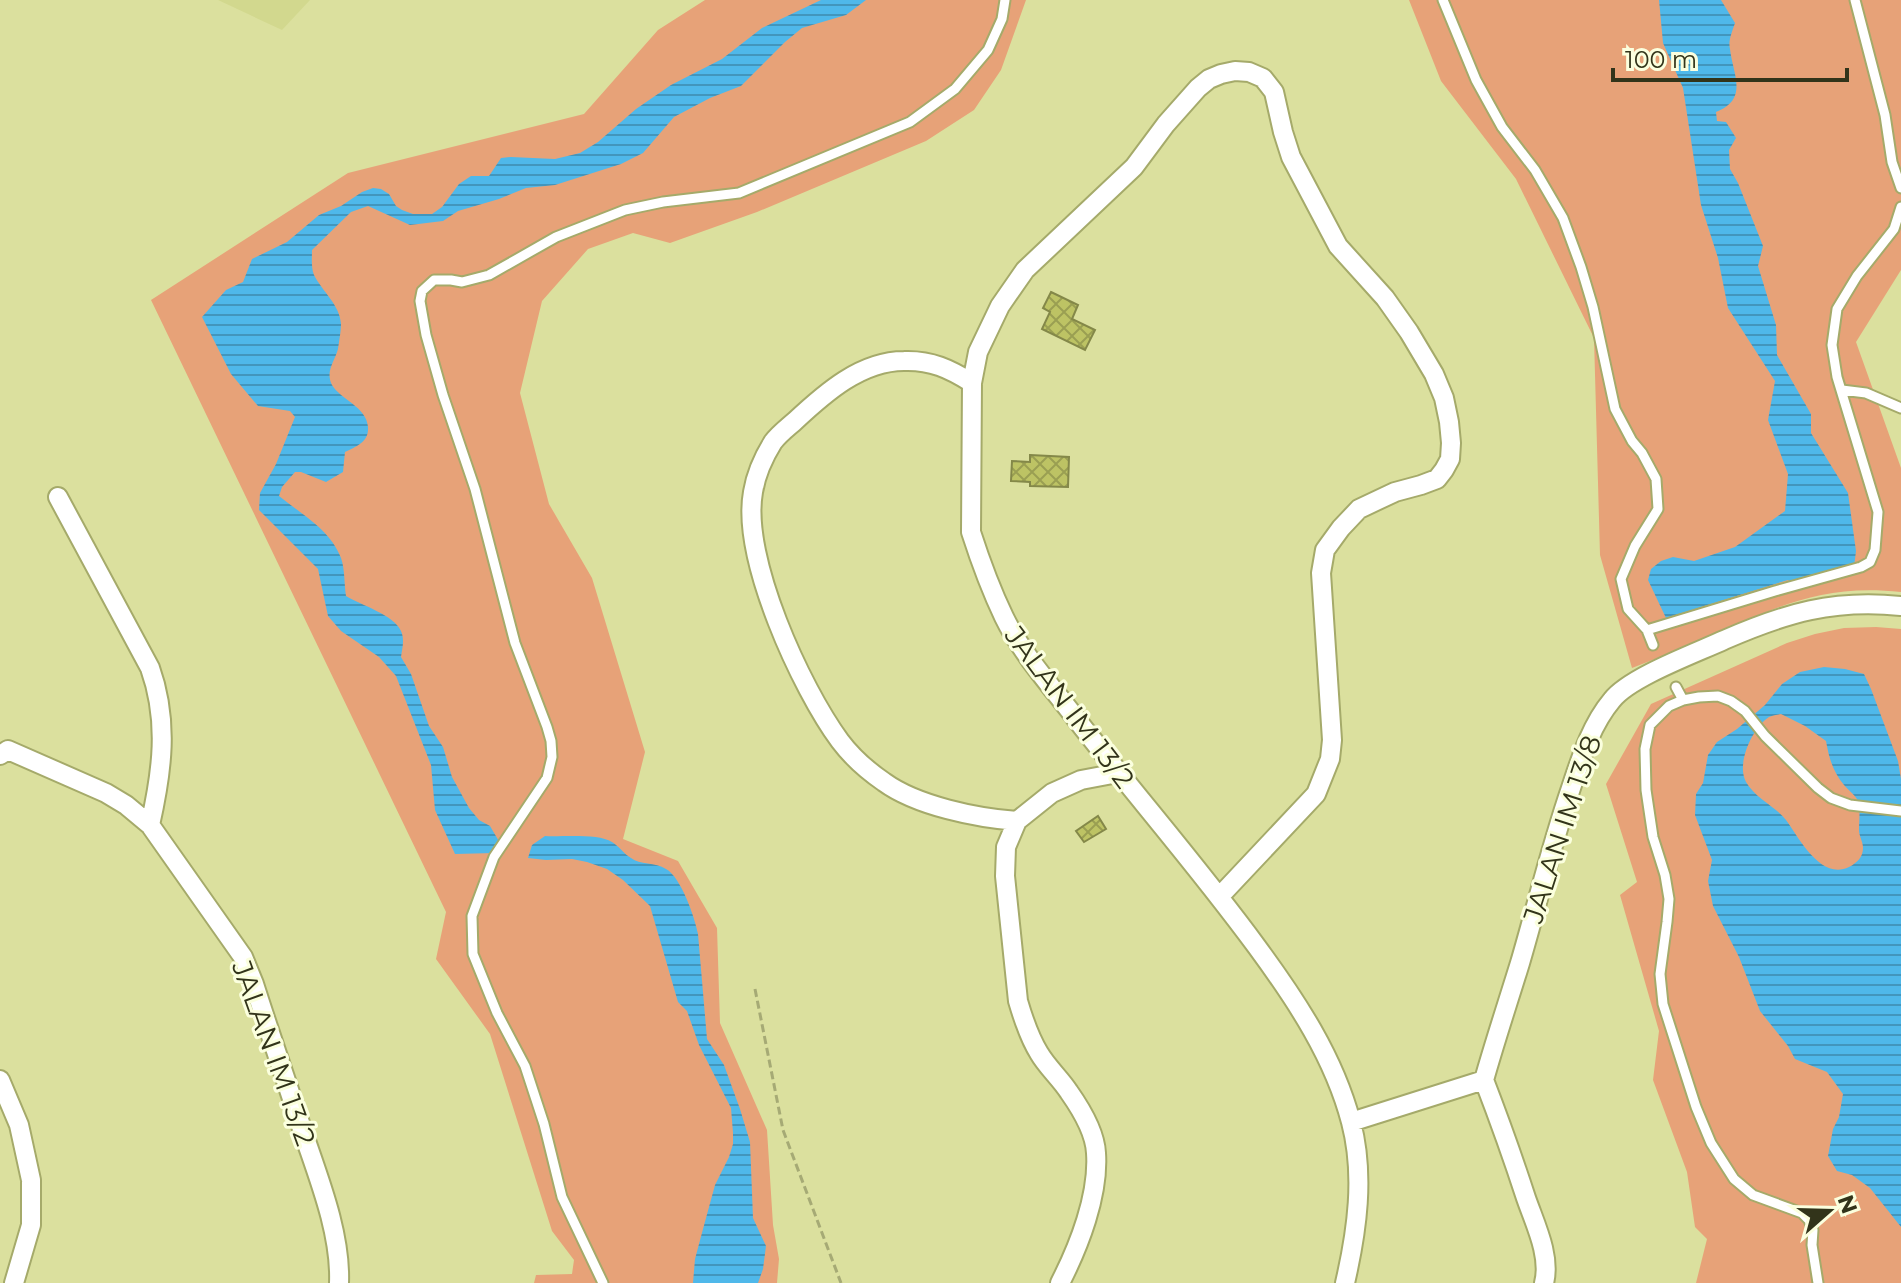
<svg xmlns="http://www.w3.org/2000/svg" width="1901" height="1283" font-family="Montserrat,sans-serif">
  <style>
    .built { fill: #d2d88e }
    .grass { fill: #e7a278 }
    .water { fill: url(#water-rules); fill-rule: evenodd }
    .building { fill: url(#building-cross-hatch); stroke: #848849; stroke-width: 2 }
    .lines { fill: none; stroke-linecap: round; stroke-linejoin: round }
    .lane-casing { stroke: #a5aa6a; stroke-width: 13 }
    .street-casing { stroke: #a5aa6a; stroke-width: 22 }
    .path { stroke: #a6aa75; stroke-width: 3; stroke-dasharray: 8 4; stroke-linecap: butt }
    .lane { stroke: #fff; stroke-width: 9 }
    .street { stroke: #fff; stroke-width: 18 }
    .labels { text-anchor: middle; stroke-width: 6; stroke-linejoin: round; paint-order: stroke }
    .street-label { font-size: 28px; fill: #32341a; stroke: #fbffde }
  </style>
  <defs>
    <pattern id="water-rules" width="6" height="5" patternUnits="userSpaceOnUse" patternTransform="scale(2)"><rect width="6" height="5" fill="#4fb8ea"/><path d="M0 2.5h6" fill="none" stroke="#4296bd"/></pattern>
    <pattern id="building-cross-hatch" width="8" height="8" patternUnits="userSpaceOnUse" patternTransform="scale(2)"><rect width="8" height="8" fill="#bdc364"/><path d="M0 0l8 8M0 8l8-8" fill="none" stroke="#9a9f52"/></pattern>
  </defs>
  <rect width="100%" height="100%" fill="#dbe09e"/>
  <path class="built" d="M 218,0 L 310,0 L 282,30 Z"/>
  <path class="grass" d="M 705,0 L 1026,0 L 1001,70 L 974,110 L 926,141 L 757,212 L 670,243 L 633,233 L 588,249 L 542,301 L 520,393 L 549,504 L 592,578 L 645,752 L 623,839 L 678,861 L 717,928 L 720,1023 L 767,1130 L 773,1225 L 779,1259 L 777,1283 L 534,1283 L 536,1275 L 572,1274 L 574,1260 L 552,1231 L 490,1034 L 436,959 L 446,912 L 151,300 L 348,173 L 584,114 L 658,30 Z
    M 1409,0 L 1901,0 L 1901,270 L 1856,342 L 1901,468 L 1901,592 C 1819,583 1773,609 1701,640 C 1678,650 1655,659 1632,668 L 1600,555 L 1594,338 L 1516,179 L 1441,81 Z
    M 1876,627 L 1901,629 L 1901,1283 L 1696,1283 L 1707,1239 L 1695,1227 L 1687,1172 L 1653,1080 L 1659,1031 L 1620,895 L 1637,882 L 1606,784 L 1651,704 L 1787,643 L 1815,634 L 1844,628 Z"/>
  <path class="water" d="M 821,0 L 866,0 L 846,15 L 802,28 L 785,42 L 741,86 L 710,98 L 674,117 L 643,153 L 621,164 L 555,185 L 526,188 L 499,199 L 458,211 L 443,221 L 410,225 L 368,206 L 351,212 L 312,250 C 312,258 311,267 314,275 C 322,291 340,305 341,324 C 341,331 339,342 338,349 C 335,361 325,371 332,385 C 340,399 367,407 368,427 C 369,442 357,446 345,452 L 343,472 L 326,482 L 301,472 L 295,472 L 282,487 L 279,496 C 302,515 330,529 341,558 C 345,569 344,584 346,596 C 361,605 394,615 401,631 C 405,640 402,649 401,657 L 411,674 L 429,726 L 443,747 L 452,777 L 469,808 L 479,820 L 490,826 L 500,843 L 495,853 L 455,854 L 435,810 L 431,765 L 396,676 L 379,657 L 341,631 L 328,616 L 318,569 L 259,510 L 260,493 L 276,464 L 295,417 L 290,411 L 258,406 L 231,374 L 202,317 L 226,290 L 243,282 L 252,259 L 287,242 L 319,215 L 341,206 L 362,192 L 373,188 L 381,189 L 389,194 L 396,206 L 402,210 L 413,214 L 432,214 L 442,207 L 459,184 L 471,176 L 489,176 L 501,158 L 511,157 L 555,159 L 580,153 L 598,142 L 636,109 L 671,85 L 722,59 L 762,28 Z
    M 1659,0 L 1721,0 L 1735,23 C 1732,32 1728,41 1730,49 C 1733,75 1749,99 1716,112 L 1717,121 L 1726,122 L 1736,138 L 1729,150 L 1730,169 L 1738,183 L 1763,246 L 1758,266 L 1776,325 L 1777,355 L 1811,414 L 1811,433 L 1848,493 L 1856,551 L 1854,567 L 1816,574 L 1791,583 L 1788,580 L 1666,618 L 1648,580 L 1651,569 L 1661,561 L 1673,557 L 1694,561 L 1735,547 L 1785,511 L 1788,474 L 1768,420 L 1775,381 L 1728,308 L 1718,258 L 1701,205 L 1683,88 L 1663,43 Z
    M 1824,667 L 1845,669 L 1864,674 L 1871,689 L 1898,761 L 1901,779 L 1901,1227 L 1870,1188 L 1852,1175 L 1837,1171 L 1828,1156 L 1833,1129 L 1839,1117 L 1843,1094 L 1827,1072 L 1795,1059 L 1788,1046 L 1760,1011 L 1739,957 L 1713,906 L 1708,881 L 1712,860 L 1695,815 L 1696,794 L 1703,783 L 1708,755 L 1717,742 L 1737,729 L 1765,705 L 1782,684 L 1800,672 ZM 1781,714 L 1805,726 L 1826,741 C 1829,758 1833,772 1844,785 C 1848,790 1854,794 1857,799 C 1861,808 1859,820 1859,830 C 1859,836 1863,842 1863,848 C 1863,857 1857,863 1849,867 C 1821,881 1799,838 1786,820 C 1775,806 1755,798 1746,782 C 1736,764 1752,728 1769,717 C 1773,715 1777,715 1781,714 Z
    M 545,836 C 562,837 598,833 612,842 C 619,846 624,854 631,858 C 640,865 655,862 666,869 C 681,877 695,918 698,934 L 707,1039 L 724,1065 L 740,1109 L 750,1142 L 753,1218 L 766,1246 L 763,1269 L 758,1283 L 693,1283 L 695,1259 L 703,1229 L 715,1185 L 729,1157 L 733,1144 L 733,1133 L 731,1108 L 699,1045 L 687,1011 L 678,1002 L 650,906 L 623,880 L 607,869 L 587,862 L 572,859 L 546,860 L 528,858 L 532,845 Z"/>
  <path class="building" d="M 1051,292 L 1078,305 L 1072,319 L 1095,330 L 1085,350 L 1042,329 L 1050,312 L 1043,308 Z
    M 1030,455 L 1069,457 L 1068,487 L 1030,486 L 1030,482 L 1011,481 L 1012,461 L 1030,462 Z
    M 1098,816 L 1106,829 L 1084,842 L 1076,831 Z"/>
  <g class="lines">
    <g class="lane-casing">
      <path id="lane" d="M 1443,0 L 1476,80 L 1502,127 L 1535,170 L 1563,218 L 1581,267 L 1593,307 L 1615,409 L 1632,441 L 1642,453 L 1656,479 L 1658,509 L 1635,546 L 1621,579 L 1628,609 L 1647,630 L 1775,591 L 1861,567 L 1870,562 L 1875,550 L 1878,512 L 1837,377 L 1832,345 L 1837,309 L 1857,276 L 1894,229 L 1901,207
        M 1855,0 L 1885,115 L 1892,162 L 1901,188
        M 1842,390 L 1866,393 L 1901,408
        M 1647,630 L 1653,645
        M 1676,687 L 1683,700
        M 603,1283 L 562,1197 L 544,1124 L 525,1066 L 497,1013 L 473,954 L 472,916 L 494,857 L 547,778 L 552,757 L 551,741 L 547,727 L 515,643 L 475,489 L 443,395 L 426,335 L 420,301 L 422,291 L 434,280 L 451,280 L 462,282 L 489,275 L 556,237 L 625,210 L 663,202 L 739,193 L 910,122 L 955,89 L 988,50 L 1002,19 L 1005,0
        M 1818,1283 L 1812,1245 L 1813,1230 L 1809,1220 L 1802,1213 L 1753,1195 L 1734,1179 L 1711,1143 L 1696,1107 L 1663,1004 L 1660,974 L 1667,922 L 1669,899 L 1665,875 L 1653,837 L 1646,790 L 1645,749 L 1650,725 L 1669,706 L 1683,700 L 1699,697 L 1718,696 L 1731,701 L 1745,711 L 1765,736 L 1818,788 L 1831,798 L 1850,805 L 1901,811"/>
    </g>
    <g class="street-casing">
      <path id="street" d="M 972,383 C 950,369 931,360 904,361 C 861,361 825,393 795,421 C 787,428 779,434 773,442 C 763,458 756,474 753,492 C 741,558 801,688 840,741 C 852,757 868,771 884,782 C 917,806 977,818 1017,821
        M 58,497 L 150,668 C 169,721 162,772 150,825
        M 0,755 L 8,750 L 106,793 L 126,805 L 150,825 L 243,957 L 254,984 C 270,1034 287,1083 303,1132 C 319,1179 341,1234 339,1283
        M 1220,896 L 1316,794 L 1330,759 L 1332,740 L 1321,573 L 1325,550 L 1341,528 L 1359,509 L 1395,492 L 1421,485 L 1437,479 L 1444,470 L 1450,459 L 1451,443 L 1449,422 L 1444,398 L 1434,374 L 1409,332 L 1385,298 L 1338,246 L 1291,157 L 1283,132 L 1274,92 L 1263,78 L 1249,72 L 1235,71 L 1221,74 L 1209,79 L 1198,88 L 1166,124 L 1134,167 L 1025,270 L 1000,306 L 978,352 L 972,383 L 971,532 C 980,560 991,590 1004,617 C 1022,654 1052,687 1077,720 C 1136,796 1200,869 1257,947 C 1296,1000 1334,1057 1351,1122 C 1365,1175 1357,1231 1345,1283
        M 0,1080 L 19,1125 L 31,1180 L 31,1225 L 14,1283
        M 1484,1080 C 1499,1119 1513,1158 1526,1198 C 1535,1224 1551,1256 1544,1283
        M 1351,1122 L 1484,1080 C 1495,1041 1508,1002 1520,963 C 1537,905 1551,846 1571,788 C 1581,758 1591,725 1612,700 C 1630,677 1696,653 1724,640 C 1786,613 1833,599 1901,606
        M 1060,1283 C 1079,1246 1099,1195 1096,1153 C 1095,1132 1081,1109 1069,1092 C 1060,1078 1047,1067 1039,1053 C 1029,1037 1023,1018 1018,1001 L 1005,876 L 1006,847 L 1017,821 L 1052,793 L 1081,780 L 1118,773"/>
    </g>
    <path class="path" d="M 755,989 L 783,1130 L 841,1283"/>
    <use href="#lane" class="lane"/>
    <use href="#street" class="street"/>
  </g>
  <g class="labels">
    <g class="street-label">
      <text transform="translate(1070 707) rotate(53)" y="10">JALAN IM 13/2</text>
      <text transform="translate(1562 829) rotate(-72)" y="10">JALAN IM 13/8</text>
      <text transform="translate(274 1053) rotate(70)" y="10">JALAN IM 13/2</text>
    </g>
  </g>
  <g transform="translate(1829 1211) rotate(70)" stroke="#fbffde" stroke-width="6" paint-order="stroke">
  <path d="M0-6L14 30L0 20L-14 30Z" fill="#32341a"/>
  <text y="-12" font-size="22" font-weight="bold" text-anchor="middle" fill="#32341a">N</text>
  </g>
  <path d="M1613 68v12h234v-12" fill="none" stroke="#32341a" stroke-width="4"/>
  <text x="1625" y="68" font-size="24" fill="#32341a" stroke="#fbffde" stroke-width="6" paint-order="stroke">100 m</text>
</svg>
